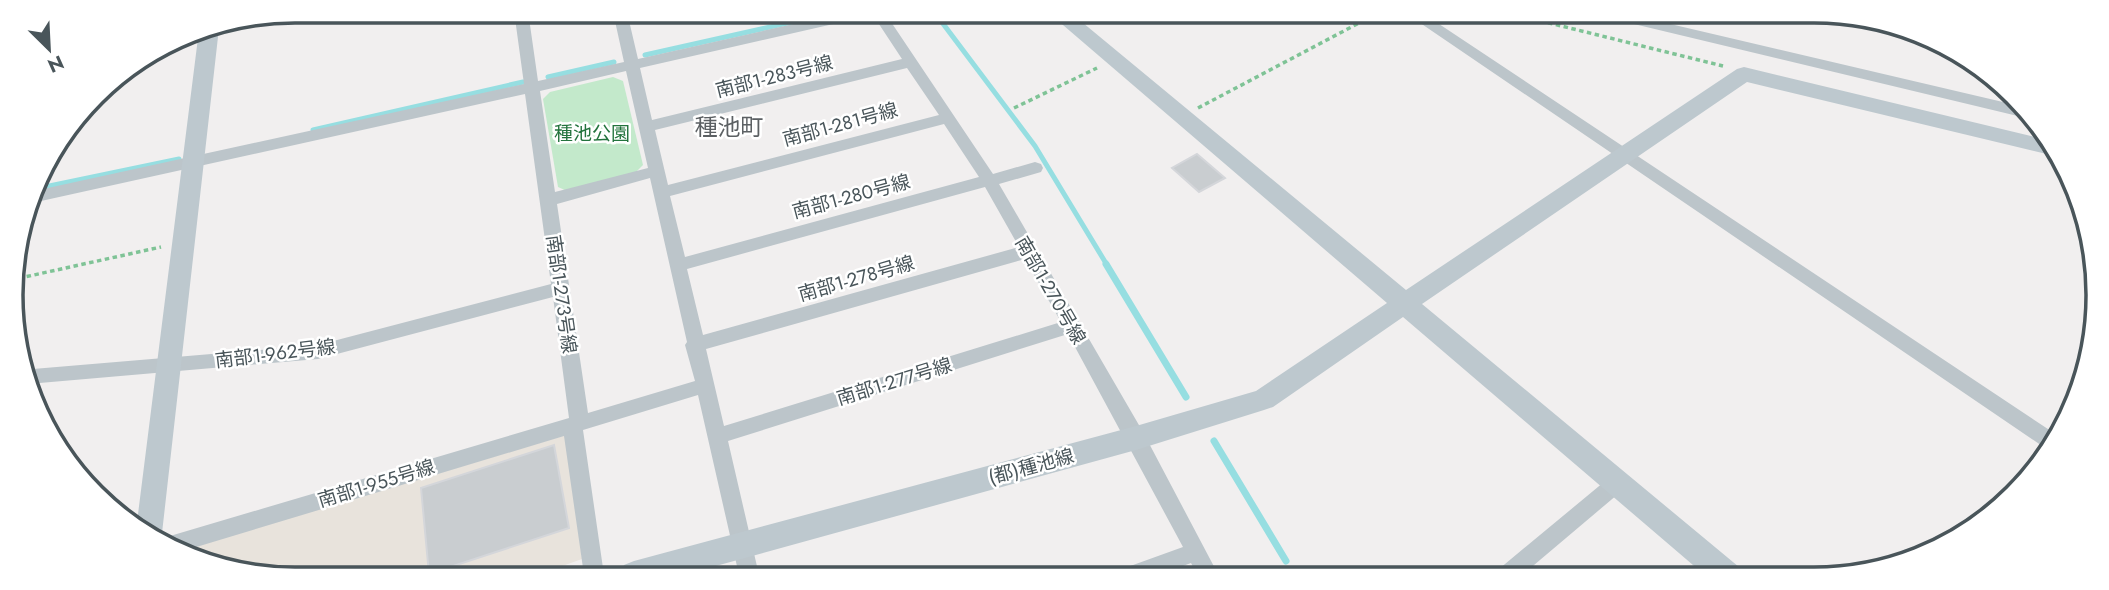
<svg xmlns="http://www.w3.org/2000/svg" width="2109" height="590" font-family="Jost,'Noto Sans JP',sans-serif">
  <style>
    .commercial { fill: #e8e3dc }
    .green { fill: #c3e9cb }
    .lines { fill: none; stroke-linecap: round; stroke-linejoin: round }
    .stream-far1 { stroke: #96dee1; stroke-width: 5 }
    .stream { stroke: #96dee1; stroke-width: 7 }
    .building { fill: #c9cdd0; stroke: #d4d6da; stroke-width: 2 }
    .path { stroke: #7fc396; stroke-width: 3.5; stroke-dasharray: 4.5 3.5; stroke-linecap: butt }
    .street { fill: #bcc5ca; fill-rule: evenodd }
    .secondary { fill: #bdc8ce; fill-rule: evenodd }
    .labels { text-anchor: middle; stroke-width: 5; stroke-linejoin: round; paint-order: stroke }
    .street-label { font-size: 19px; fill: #49555a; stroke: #fff }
    .park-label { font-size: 19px; fill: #23733d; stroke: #fff }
    .quarter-label { font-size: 23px; fill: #5c6063; stroke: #fff }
    .rim { fill: none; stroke: #49555a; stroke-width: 3.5 }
  </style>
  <rect width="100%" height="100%" fill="#f1efef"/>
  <path class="commercial" d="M 566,435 L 582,559 L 537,575 L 240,574 L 182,550 Z"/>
  <path class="green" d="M 613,77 L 623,81 L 643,165 L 635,173 L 567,191 L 558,187 L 543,99 L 550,92 Z"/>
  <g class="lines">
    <path class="stream-far1" d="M 935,13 L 1035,146 L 1107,265
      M 645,55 L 819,16
      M 548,77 L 614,62
      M 313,130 L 523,82
      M 35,189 L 179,159"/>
    <path class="stream" d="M 1106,264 L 1186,397
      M 1214,441 L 1286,561"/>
  </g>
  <path class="building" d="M 1197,154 L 1225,178 L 1199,192 L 1172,168 Z
    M 554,445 L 569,528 L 429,574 L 421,488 Z"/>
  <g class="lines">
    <path class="path" d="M 1517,15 L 1723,66
      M 1014,108 L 1097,68
      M 1198,108 L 1376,14
      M 11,280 L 161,247"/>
    <path class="street" d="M 514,11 L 528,11 L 538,81 L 624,62 L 613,12 L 627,12 L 638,59 L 847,12 L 885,13 L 993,174 L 1035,162 L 1041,164 L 1043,168 L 1041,172 L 999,184 L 1143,432 L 1219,576 L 1198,576 L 1191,563 L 1156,576 L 1119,576 L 1122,569 L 1183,547 L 1068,334 L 728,441 L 759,575 L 739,575 L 698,395 L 583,430 L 604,575 L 584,575 L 564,436 L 183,551 L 161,542 L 170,536 L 569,418 L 553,297 L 318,359 L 28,384 L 21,370 L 318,345 L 551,284 L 525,94 L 32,203 L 34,191 L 524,84 ZM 873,15 L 902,59 L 652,120 L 640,68 ZM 907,68 L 939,115 L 668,185 L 655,130 ZM 626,71 L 648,168 L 555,192 L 540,91 ZM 944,124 L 979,177 L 685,257 L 670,196 ZM 650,178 L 687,342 L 685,345 L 695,381 L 588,413 L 557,204 ZM 985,187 L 1019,247 L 703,335 L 687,269 ZM 1025,259 L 1061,322 L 724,426 L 706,349 Z
      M 1407,14 L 1424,14 L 2060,437 L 2048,450 Z
      M 1606,15 L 1632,15 L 2020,106 L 2031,117 L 2026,118 L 1613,19 Z
      M 1617,474 L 1624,477 L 1627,483 L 1624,489 L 1521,576 L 1496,576 L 1499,569 L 1610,477 Z"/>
    <path class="secondary" d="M 1049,13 L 1071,13 L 1406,290 L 1737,69 L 1744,67 L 2052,141 L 2059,157 L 1747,82 L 1422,304 L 1739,567 L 1744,577 L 1707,577 L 1403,317 L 1273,407 L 1264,410 L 1136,450 L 683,575 L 619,575 L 624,565 L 634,561 L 1136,426 L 1256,391 L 1387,303 Z
      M 218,26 L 219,28 L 161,542 L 136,530 L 199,30 Z"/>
  </g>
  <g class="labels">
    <g class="street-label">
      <text transform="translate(774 76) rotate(-14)" y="7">南部1-283号線</text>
      <text transform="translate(840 124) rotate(-15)" y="7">南部1-281号線</text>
      <text transform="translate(851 196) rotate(-15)" y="7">南部1-280号線</text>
      <text transform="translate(856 278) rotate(-16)" y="7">南部1-278号線</text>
      <text transform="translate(1051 290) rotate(60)" y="7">南部1-270号線</text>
      <text transform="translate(562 294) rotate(82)" y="7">南部1-273号線</text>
      <text transform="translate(275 353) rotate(-7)" y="7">南部1-962号線</text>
      <text transform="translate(894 381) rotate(-17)" y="7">南部1-277号線</text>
      <text transform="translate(1031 466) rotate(-15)" y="7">(都)種池線</text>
      <text transform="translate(376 483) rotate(-17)" y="7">南部1-955号線</text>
    </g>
    <g class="park-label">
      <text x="592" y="140">種池公園</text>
    </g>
    <g class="quarter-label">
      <text x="729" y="135">種池町</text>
    </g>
  </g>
  <path d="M0 0H2109V590H0ZM295 23H1814A272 272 0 0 1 2086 295V295A272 272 0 0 1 1814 567H295A272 272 0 0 1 23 295V295A272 272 0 0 1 295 23Z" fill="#fff" fill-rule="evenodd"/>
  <path class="rim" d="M295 23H1814A272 272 0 0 1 2086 295V295A272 272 0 0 1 1814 567H295A272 272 0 0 1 23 295V295A272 272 0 0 1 295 23Z"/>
  <g transform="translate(49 49) rotate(156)" stroke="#ffffff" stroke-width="5" paint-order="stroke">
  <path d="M0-5L12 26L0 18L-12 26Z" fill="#49555a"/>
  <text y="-10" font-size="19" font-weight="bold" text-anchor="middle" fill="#49555a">N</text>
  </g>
</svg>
